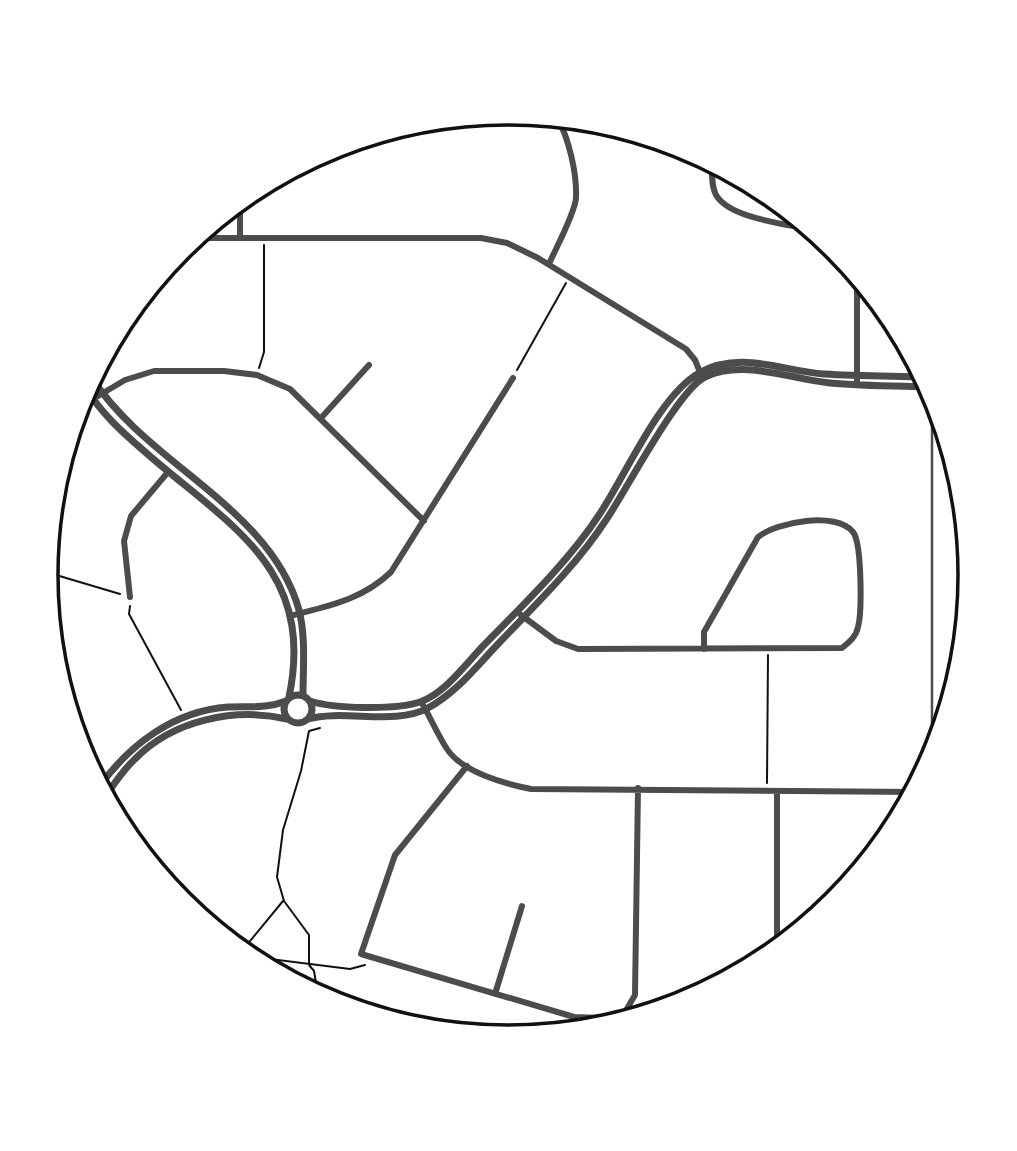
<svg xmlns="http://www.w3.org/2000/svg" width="1017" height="1151" font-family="'Varela Round',sans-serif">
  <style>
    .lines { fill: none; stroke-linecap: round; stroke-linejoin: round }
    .path { stroke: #111; stroke-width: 2 }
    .service { stroke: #4c4c4c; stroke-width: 2.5 }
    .minor { stroke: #4c4c4c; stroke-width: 6 }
    .tertiary { stroke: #4c4c4c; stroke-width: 7 }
    .trunk { stroke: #111; stroke-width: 10 }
    .rim { fill: none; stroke: #111; stroke-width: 3.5 }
  </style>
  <rect width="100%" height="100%" fill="#fff"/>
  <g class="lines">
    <path class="path" d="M 259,368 L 264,352 L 264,245
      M 517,370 L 566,283
      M 46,572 L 120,594
      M 130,606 L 129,614 L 181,710
      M 767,783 L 768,655
      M 241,952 L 283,901
      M 246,956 L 350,969 L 365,965
      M 316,983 L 314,971 L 309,965 L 309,935 L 284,901 L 277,877 L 283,830 L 301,771 L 309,731 L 320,728"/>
    <path class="service" d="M 932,761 L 932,391"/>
    <path class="minor" d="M 712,162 C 712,172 711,185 716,195 C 730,219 788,224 814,230
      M 240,200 L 240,237
      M 194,238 L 481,238 L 507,243 L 538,258 L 686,349 L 695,360 L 702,377
      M 549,264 C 556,248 575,213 576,198 C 577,173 569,139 557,117
      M 857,273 L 857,384
      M 93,399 L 125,380 L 154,371 L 224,371 L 257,375 L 290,389 L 424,521
      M 321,418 L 369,365
      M 130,597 L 124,541 L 131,516 L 168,472
      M 521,615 L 556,641 L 578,649 L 842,648 C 849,642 856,637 858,627 C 862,613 862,543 853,532 C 836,511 777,522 758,537 L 704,632 L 704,649
      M 290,616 C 328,606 362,600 391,572 L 513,378
      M 423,705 C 431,719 438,735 447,749 C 462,772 505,784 531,789 L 915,792
      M 467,766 L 395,855 L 361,954 L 574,1017 L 604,1018 L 625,1012 L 635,995 L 638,788
      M 777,791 L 777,951
      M 495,994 L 522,906"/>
    <path class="tertiary" d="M 92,378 C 147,464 271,508 299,610 C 306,637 303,668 303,696
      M 86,388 C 101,413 122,432 144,451 C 228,525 316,567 289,697
      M284 709a14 14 0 1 1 28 0a14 14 0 1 1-28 0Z
      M 310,701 C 334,709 396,710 420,702 C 445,693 465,665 483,646 C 522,606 569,561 599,515 C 626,475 659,396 699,373 C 740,350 782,371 824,374 C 858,376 891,376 925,377
      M 308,719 C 344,709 395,726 428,708 C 456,693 477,666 498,644 C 535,605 576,566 606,520 C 626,491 678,390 705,377 C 743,359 790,379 830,383 C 863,386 897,386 930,387
      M 99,787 C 130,744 174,711 228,707 C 249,706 266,709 286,701
      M 105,797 C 114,784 123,770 135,759 C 173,720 235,707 287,719"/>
    <path class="trunk" d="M 409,1027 L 423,1030"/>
  </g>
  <path d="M0 0H1017V1151H0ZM58 575a450 450 0 1 1 900 0a450 450 0 1 1-900 0Z" fill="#fff" fill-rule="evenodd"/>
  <path class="rim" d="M58 575a450 450 0 1 1 900 0a450 450 0 1 1-900 0Z"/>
</svg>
